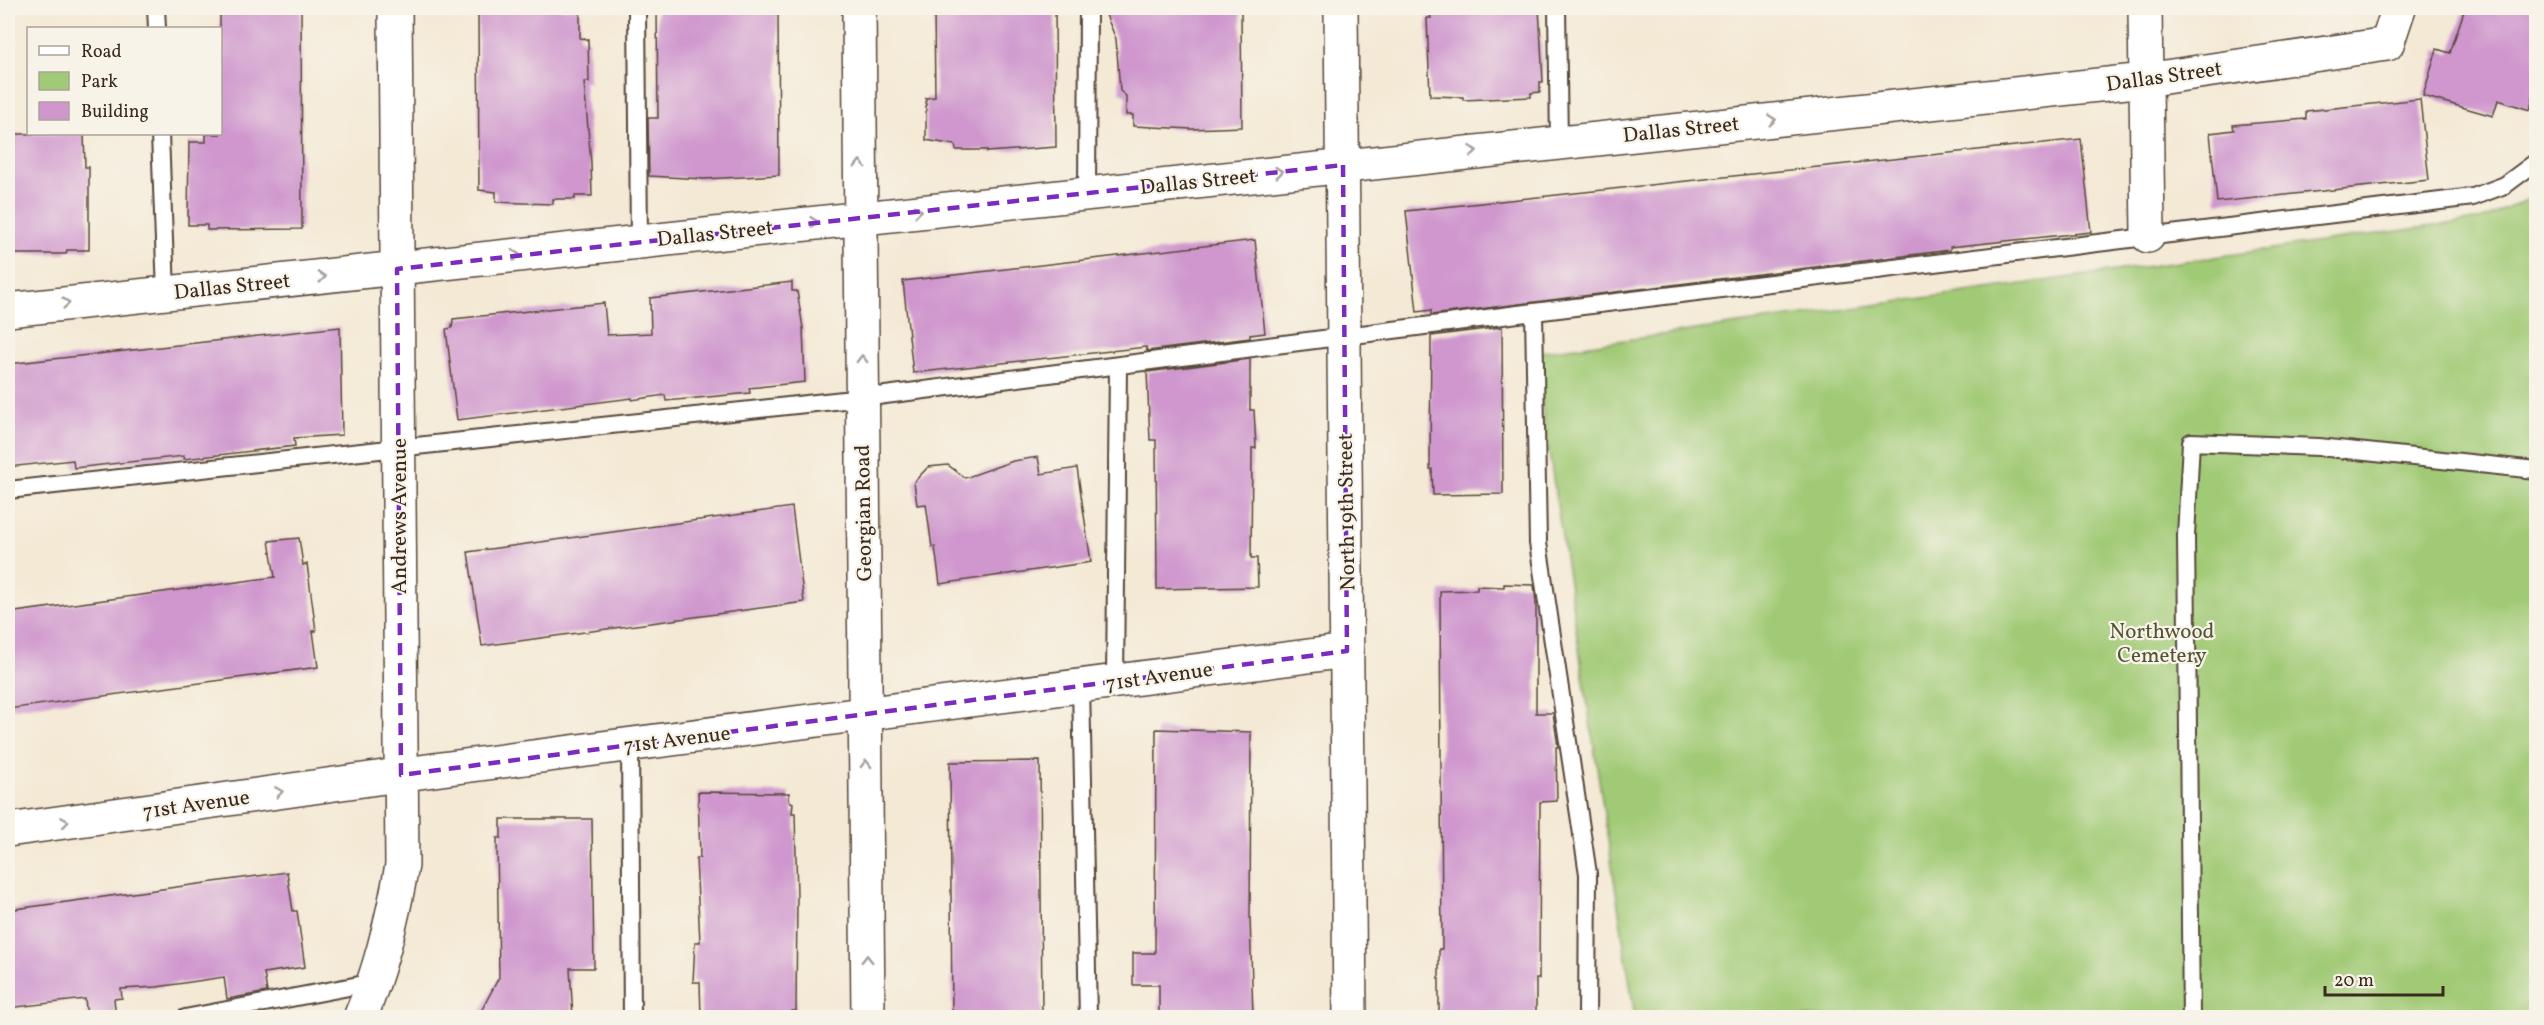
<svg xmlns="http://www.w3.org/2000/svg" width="2544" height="1025" font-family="Vollkorn,serif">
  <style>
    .green { fill: #a1ca76; stroke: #6e7a4a; stroke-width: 1.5 }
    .building { fill: #cf97ce }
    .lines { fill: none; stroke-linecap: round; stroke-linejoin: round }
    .service-casing { stroke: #574739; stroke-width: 20 }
    .minor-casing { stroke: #574739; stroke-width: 36 }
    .tertiary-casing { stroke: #574739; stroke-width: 36 }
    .service { stroke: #fff; stroke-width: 16 }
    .minor { stroke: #fff; stroke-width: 33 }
    .tertiary { stroke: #fff; stroke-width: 33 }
    .oneway { stroke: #a79f9a }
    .marked { fill: none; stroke: #7b2cbf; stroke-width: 4.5; stroke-dasharray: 12 8; stroke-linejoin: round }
    .labels { text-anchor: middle; stroke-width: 4.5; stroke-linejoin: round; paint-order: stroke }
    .street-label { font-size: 21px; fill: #3b2a1e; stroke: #f7f3e8 }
    .park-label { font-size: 21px; fill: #545234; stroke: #f7f3e8 }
  </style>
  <rect width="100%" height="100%" fill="#f7f3e8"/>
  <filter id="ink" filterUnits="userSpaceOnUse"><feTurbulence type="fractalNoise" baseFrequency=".0167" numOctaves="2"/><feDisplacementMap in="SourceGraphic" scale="12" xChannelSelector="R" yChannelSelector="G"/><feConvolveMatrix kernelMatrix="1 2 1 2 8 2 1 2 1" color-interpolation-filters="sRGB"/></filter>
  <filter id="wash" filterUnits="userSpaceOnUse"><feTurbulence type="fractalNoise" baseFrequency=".008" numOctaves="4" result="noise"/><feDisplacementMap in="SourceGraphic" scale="24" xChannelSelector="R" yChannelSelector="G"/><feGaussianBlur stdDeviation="1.35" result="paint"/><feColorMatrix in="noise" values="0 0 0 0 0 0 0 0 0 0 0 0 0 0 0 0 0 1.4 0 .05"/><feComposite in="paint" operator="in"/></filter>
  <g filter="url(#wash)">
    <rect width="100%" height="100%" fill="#f4e9d5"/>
    <path class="green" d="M 2536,196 L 2536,1017 L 1635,1017 L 1534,353 L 2483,219 Z"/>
    <g id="blocks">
      <path class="building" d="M 220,8 L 301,8 L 302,229 L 207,230 L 207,225 L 188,225 L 189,142 L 206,142 L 206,134 L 220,134 Z
        M 478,8 L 580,8 L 580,38 L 588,39 L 589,82 L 584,82 L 591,163 L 592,196 L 575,196 L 575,199 L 553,199 L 553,204 L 496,202 L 496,192 L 479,190 Z
        M 657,8 L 778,8 L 779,175 L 704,179 L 649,176 L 648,118 L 658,118 Z
        M 934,8 L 1055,8 L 1056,147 L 987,152 L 987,150 L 956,150 L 955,145 L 926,140 L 926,98 L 935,97 Z
        M 1141,8 L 1241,8 L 1242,127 L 1192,129 L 1133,126 L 1133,115 L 1126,115 L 1126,96 L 1120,91 L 1116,39 L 1104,10 Z
        M 1446,8 L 1539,8 L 1543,82 L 1540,82 L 1540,92 L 1531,93 L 1531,97 L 1463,100 L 1463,97 L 1430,96 L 1427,18 L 1431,18 L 1430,14 L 1440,14 L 1439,10 L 1447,10 Z
        M 2465,8 L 2536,8 L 2536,86 L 2530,110 L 2498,100 L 2493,116 L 2423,96 L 2437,49 L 2450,53 Z
        M 2420,99 L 2429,180 L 2217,202 L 2210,133 L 2234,130 L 2233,125 L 2306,119 L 2306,111 Z
        M 8,134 L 84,134 L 85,167 L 89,167 L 89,250 L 67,250 L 66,254 L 8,254 Z
        M 2081,139 L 2091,232 L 1950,247 L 1950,250 L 1431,315 L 1431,310 L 1417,312 L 1406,211 Z
        M 1255,240 L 1265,333 L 1250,335 L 1250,338 L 1147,351 L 1146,347 L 913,373 L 903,281 Z
        M 792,282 L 792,291 L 797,291 L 803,328 L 805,382 L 749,388 L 750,393 L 666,401 L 665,395 L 632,400 L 632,398 L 457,420 L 446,329 L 452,328 L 453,319 L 604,303 L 607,335 L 651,333 L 650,298 Z
        M 340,327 L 342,435 L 294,438 L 295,446 L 184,459 L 184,456 L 74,468 L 73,460 L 8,467 L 8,364 Z
        M 1502,327 L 1503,494 L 1433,495 L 1432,469 L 1430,469 L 1431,336 Z
        M 1250,359 L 1250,410 L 1254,410 L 1256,448 L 1252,448 L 1251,558 L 1257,558 L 1258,587 L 1157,589 L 1156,440 L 1150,440 L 1147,372 Z
        M 1038,457 L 1041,474 L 1077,468 L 1091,562 L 940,584 L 935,547 L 932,547 L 926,504 L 917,505 L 914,482 L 928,467 L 948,465 L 965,478 L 1013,461 Z
        M 792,507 L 804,602 L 482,646 L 468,552 Z
        M 299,538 L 303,565 L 307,564 L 316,631 L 313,631 L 318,667 L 8,709 L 8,613 L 275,577 L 269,541 Z
        M 1504,584 L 1534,585 L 1536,602 L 1536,713 L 1553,713 L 1558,747 L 1556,747 L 1557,801 L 1540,802 L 1539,979 L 1536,979 L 1536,1014 L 1439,1016 L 1439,949 L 1442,949 L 1440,591 L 1477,590 L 1477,586 L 1504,587 Z
        M 1156,729 L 1251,732 L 1250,918 L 1253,1017 L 1159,1017 L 1159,985 L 1133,985 L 1133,953 L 1155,953 Z
        M 1040,761 L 1042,1017 L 952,1017 L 950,762 Z
        M 698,792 L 789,793 L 789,801 L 793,803 L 792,813 L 795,813 L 797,897 L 796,1011 L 792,1011 L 792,1017 L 701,1017 L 700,982 L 693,982 L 695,942 L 700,942 L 696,858 L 700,858 Z
        M 501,819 L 592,819 L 594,968 L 570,968 L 573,1017 L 478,1017 L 499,977 L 497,838 L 501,838 Z
        M 287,872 L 293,911 L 297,911 L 305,967 L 264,973 L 267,992 L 227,999 L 224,977 L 157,987 L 121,989 L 122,998 L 114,999 L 116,1017 L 87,1017 L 85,999 L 8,1008 L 8,910 Z"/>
    </g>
  </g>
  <g filter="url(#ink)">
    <use href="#blocks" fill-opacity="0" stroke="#574739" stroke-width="1.5"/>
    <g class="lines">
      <g class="service-casing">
        <path id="service" d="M 156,8 L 157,28
          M 637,8 L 639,241
          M 1557,8 L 1559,142
          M 160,134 L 166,293
          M 1087,193 L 1088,8
          M 1534,312 L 1538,543 L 1588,874 L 1587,1018
          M 8,490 L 862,398 L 1534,312 L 2473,197 L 2505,185 L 2536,162
          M 1115,682 L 1118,366
          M 1081,686 L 1088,1018
          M 630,745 L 632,1018
          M 185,1018 L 375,982
          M 2191,1018 L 2186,536 L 2191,442 L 2319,447 L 2536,470"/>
      </g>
      <g class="minor-casing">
        <path id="minor" d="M 859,8 L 868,1018
          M 2145,8 L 2148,236
          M 8,310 L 2145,80 L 2387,44 L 2399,8
          M 8,830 L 441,769 L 1347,651
          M 360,1018 C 381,968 393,918 402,865 L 395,8"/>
      </g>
      <g class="tertiary-casing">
        <path id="tertiary" d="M 1341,8 L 1350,1018"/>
      </g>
      <use href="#service" class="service"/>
      <use href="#minor" class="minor"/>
      <use href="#tertiary" class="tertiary"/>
    </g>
    <defs><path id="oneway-chevron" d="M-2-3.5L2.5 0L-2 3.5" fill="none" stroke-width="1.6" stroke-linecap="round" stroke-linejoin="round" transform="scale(1.5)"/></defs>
    <g class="oneway">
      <use href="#oneway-chevron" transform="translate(1772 120) rotate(-6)"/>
      <use href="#oneway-chevron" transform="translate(1473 151) rotate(-6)"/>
      <use href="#oneway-chevron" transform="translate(860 164) rotate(-90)"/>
      <use href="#oneway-chevron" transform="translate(1279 172) rotate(-6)"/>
      <use href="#oneway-chevron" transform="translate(918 211) rotate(-6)"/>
      <use href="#oneway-chevron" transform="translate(814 222) rotate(-6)"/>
      <use href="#oneway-chevron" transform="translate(516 255) rotate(-7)"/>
      <use href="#oneway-chevron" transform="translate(322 277) rotate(-6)"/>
      <use href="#oneway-chevron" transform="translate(66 303) rotate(-6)"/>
      <use href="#oneway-chevron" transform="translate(862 359) rotate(-91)"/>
      <use href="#oneway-chevron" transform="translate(866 764) rotate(-90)"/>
      <use href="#oneway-chevron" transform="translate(279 792) rotate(-8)"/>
      <use href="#oneway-chevron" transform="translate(65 822) rotate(-8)"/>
      <use href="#oneway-chevron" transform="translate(867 959) rotate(-90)"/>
    </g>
  </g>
  <path class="marked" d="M 1343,165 L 1347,651 L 401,775 L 397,269 Z"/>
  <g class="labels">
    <g class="street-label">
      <text transform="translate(2164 76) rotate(-8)" y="7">Dallas Street</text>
      <text transform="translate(1681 129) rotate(-6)" y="7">Dallas Street</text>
      <text transform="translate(1198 181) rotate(-6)" y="7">Dallas Street</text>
      <text transform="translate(715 233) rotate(-6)" y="7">Dallas Street</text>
      <text transform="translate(232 286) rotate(-6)" y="7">Dallas Street</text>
      <text transform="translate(1346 512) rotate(-91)" y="7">North 19th Street</text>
      <text transform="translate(863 513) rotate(-91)" y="7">Georgian Road</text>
      <text transform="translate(399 516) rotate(-90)" y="7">Andrews Avenue</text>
      <text transform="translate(1159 676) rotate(-8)" y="7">71st Avenue</text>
      <text transform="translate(677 739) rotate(-7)" y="7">71st Avenue</text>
      <text transform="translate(196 804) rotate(-8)" y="7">71st Avenue</text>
    </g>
    <g class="park-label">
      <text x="2162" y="638">Northwood<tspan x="2162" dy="24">Cemetery</tspan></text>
    </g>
  </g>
  <rect width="2544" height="1025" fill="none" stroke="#f7f3e8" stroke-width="30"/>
  <rect x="27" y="27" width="195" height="108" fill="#f7f3e8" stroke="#aca397" stroke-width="1.5"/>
  <rect x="39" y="46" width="30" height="9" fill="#ffffff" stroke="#aca397" stroke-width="1.5"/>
  <text x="81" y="57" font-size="18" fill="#3b2a1e">Road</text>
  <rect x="39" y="72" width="30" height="18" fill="#a1ca76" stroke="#aca397" stroke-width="1.5"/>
  <text x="81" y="87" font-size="18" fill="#3b2a1e">Park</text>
  <rect x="39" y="102" width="30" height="18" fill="#cf97ce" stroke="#aca397" stroke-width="1.5"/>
  <text x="81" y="117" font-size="18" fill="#3b2a1e">Building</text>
  <path d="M2325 986v9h118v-9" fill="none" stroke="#3b2a1e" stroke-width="3"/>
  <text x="2334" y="986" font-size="18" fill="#3b2a1e" stroke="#f7f3e8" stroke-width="4.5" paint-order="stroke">20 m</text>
</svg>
